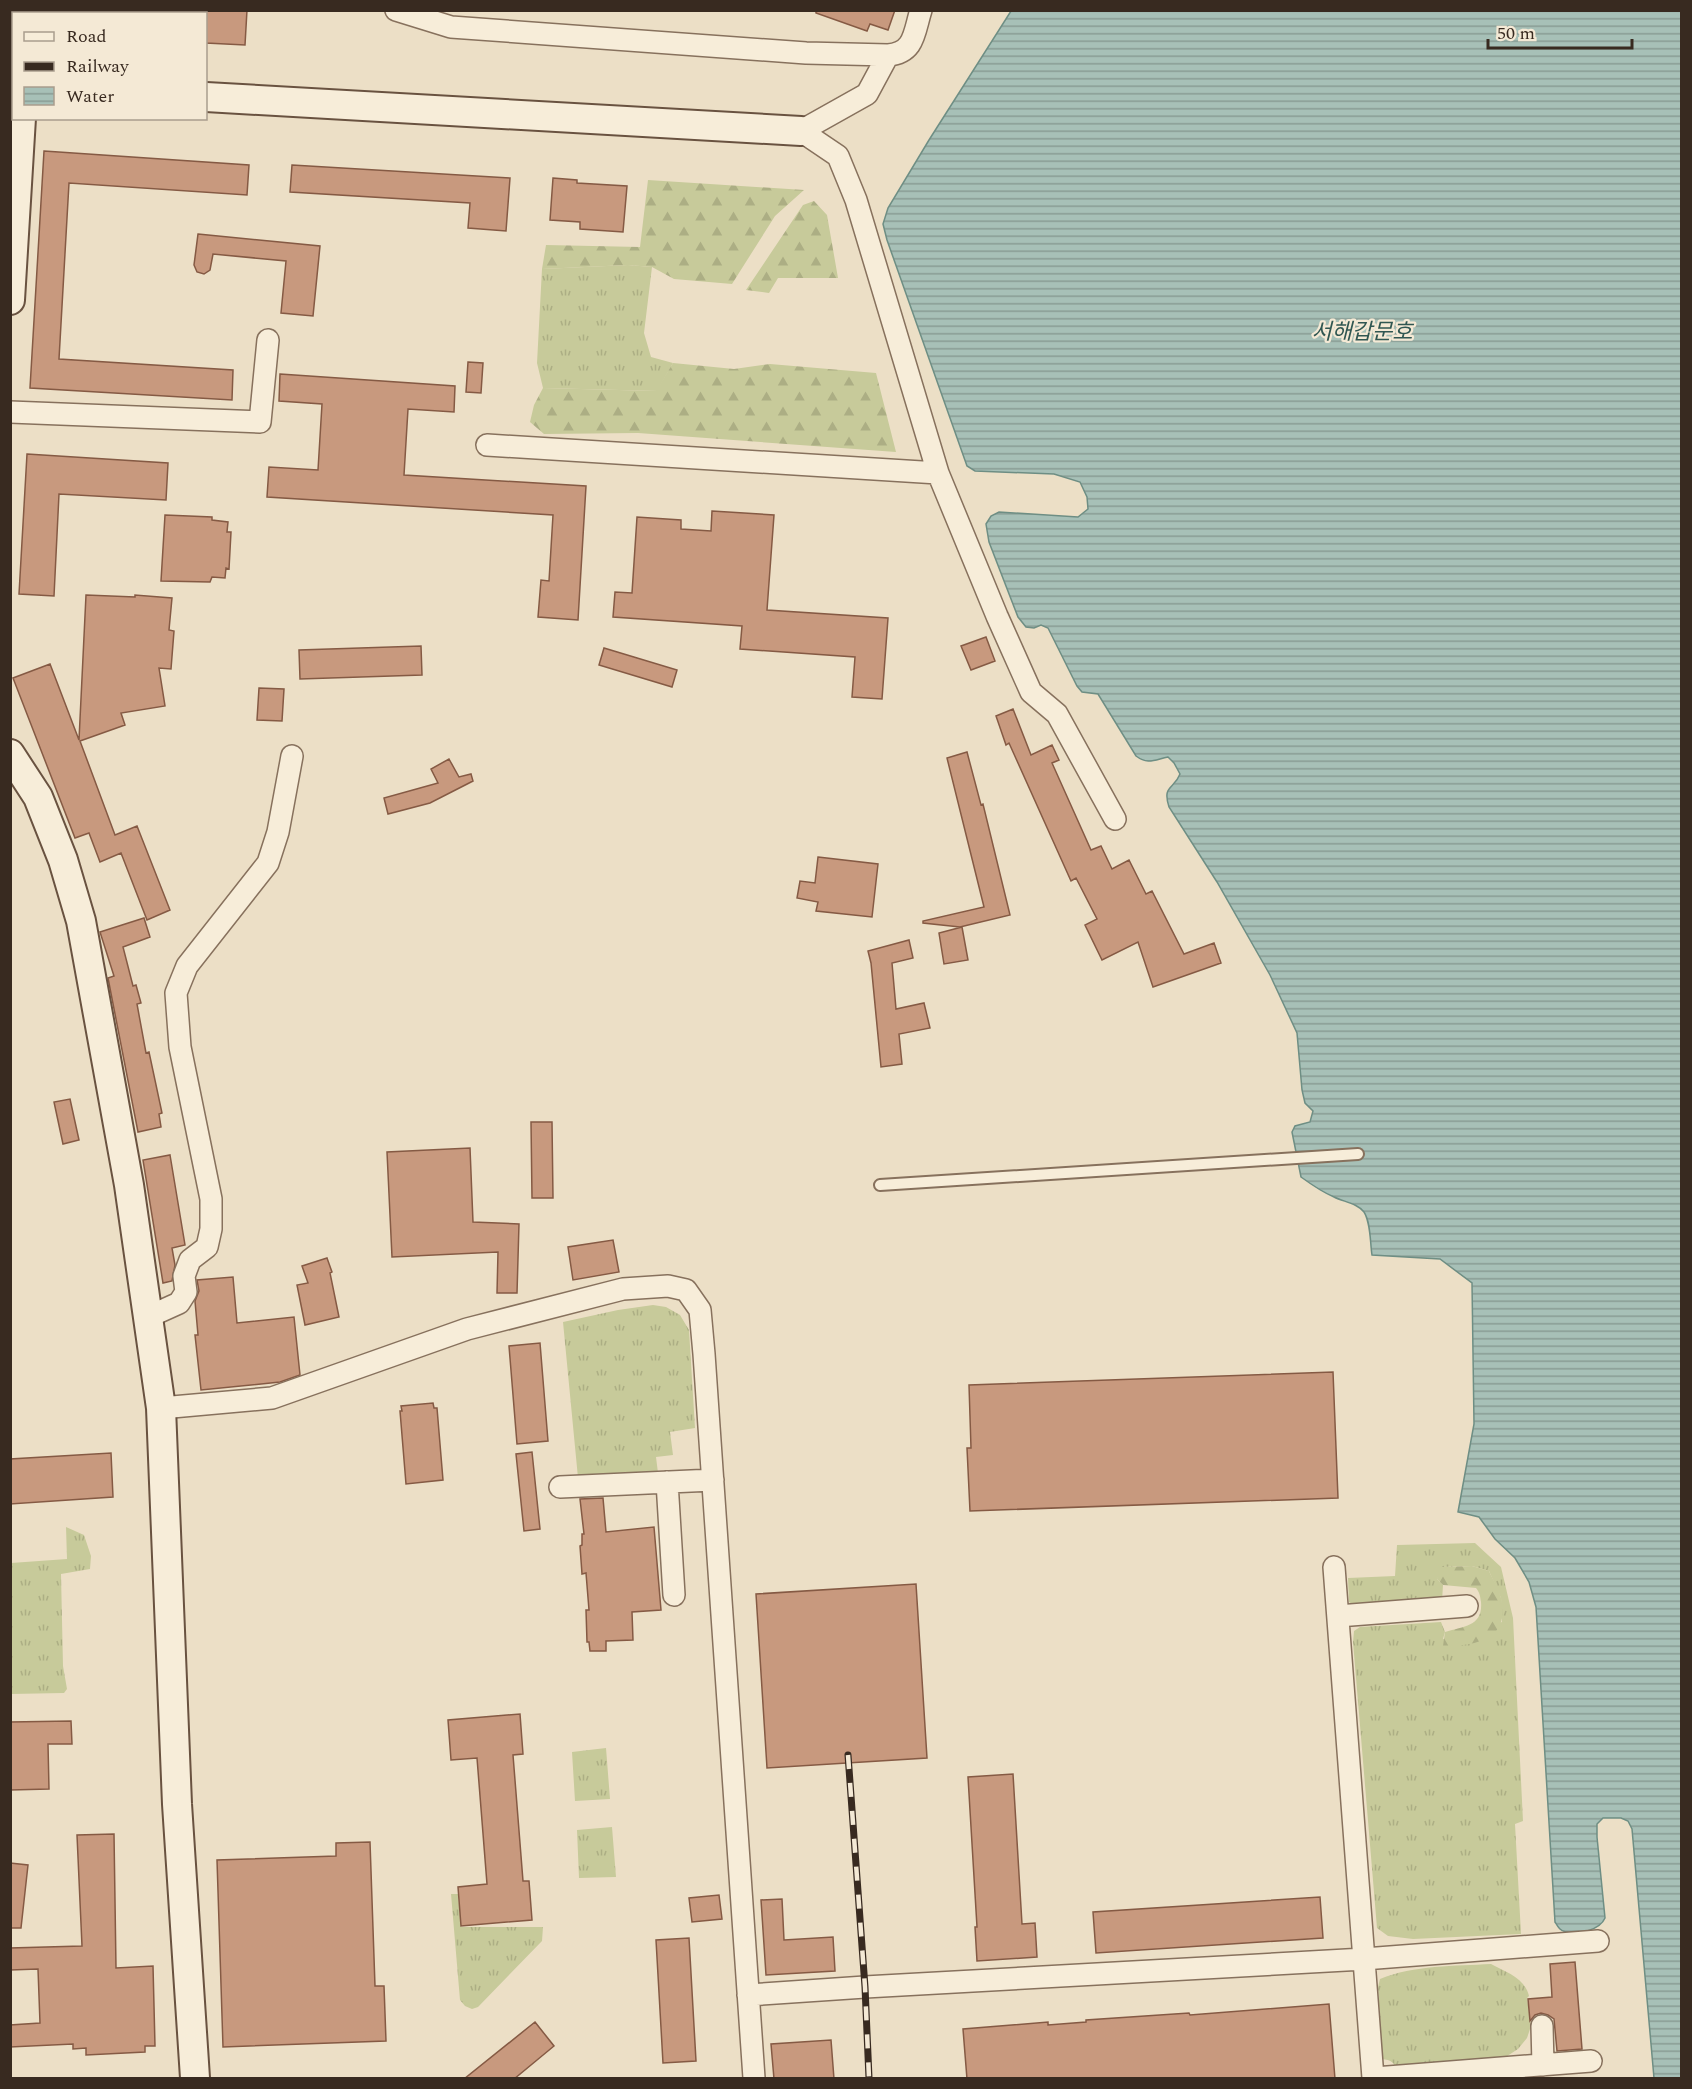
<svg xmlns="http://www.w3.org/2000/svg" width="1692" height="2089" font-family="Spectral,'Noto Sans KR',serif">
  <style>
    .grass { fill: url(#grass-tufts) }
    .forest { fill: url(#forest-firs) }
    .water { fill: url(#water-rules); stroke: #6e8e84; stroke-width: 1.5 }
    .building { fill: #c8997e; stroke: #855a44; stroke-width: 1.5 }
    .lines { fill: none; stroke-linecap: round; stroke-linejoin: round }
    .lane-casing { stroke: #87715d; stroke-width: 14 }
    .street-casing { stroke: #87715d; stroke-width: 24 }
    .secondary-casing { stroke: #695240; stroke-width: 32 }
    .lane { stroke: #f7edd9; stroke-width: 10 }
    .street { stroke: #f7edd9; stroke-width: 21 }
    .secondary { stroke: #f7edd9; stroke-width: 28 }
    .rail-casing { stroke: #382a20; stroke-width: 7 }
    .rail { stroke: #f4e9d5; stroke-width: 4.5; stroke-dasharray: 14; stroke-linecap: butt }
    .labels { text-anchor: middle; stroke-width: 4.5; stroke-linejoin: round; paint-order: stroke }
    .water-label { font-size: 22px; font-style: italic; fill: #305752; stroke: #f4e9d5 }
  </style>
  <defs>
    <pattern id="grass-tufts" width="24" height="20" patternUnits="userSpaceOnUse" patternTransform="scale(1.5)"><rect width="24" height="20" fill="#c7ca9a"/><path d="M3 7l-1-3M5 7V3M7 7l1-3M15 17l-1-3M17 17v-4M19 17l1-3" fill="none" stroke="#acae84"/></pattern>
    <pattern id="forest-firs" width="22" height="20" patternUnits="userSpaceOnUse" patternTransform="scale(1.5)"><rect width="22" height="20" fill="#c7ca9a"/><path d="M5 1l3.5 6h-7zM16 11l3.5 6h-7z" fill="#acae84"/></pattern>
    <pattern id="water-rules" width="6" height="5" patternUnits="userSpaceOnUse" patternTransform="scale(1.5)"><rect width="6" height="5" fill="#a7c0b7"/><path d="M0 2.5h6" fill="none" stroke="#899c94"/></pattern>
  </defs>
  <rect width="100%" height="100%" fill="#ecdfc6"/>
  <path class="grass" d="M 628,265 L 652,267 L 644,333 L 651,357 L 673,363 L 657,391 L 543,388 L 537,363 L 542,269 Z
    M 653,1305 L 666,1307 L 680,1315 L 689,1330 L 695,1428 L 670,1432 L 673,1455 L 656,1457 L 658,1473 L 578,1478 L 563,1322 L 618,1310 Z
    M 66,1527 L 84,1535 L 91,1556 L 90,1569 L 61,1574 L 63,1666 L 67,1689 L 64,1693 L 11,1694 L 11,1563 L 67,1559 Z
    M 1475,1543 L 1501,1567 L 1513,1618 L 1523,1821 L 1515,1824 L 1521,1934 L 1413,1939 L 1388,1936 L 1377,1928 L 1353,1642 L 1354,1631 L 1360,1627 L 1441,1622 L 1445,1632 L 1443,1639 L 1502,1622 L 1501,1598 L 1489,1571 L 1472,1566 L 1443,1567 L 1437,1579 L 1443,1585 L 1442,1601 L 1354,1605 L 1349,1602 L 1348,1578 L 1395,1576 L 1397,1545 Z
    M 606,1748 L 610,1799 L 575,1801 L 572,1752 Z
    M 612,1827 L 616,1877 L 579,1878 L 577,1830 Z
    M 451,1894 L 458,1894 L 461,1927 L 543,1927 L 542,1941 L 478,2007 L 472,2009 L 465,2006 L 460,2000 Z
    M 1491,1964 C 1506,1972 1525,1978 1529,1996 L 1527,1998 L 1531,2026 L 1527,2038 L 1518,2049 L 1498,2062 L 1397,2070 C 1394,2062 1391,2060 1382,2059 L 1378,1987 L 1380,1979 C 1414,1965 1455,1966 1491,1964 Z"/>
  <path class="forest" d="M 648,180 L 804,190 L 775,216 L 732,284 L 674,279 L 652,267 L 628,265 L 542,269 L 546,245 L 640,247 Z
    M 814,201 L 827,215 L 838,278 L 778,278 L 769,293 L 746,290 L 803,205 Z
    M 673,363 L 734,369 L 770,364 L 876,373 L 896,452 L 638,433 L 544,434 L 530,422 L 534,405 L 543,388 L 656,391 Z
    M 1472,1566 L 1489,1571 C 1493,1580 1499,1589 1501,1598 C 1511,1640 1475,1646 1443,1646 L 1445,1632 C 1465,1626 1483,1626 1481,1602 C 1480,1596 1480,1593 1476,1588 L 1443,1585 L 1437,1579 L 1438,1571 L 1443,1567 Z"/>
  <path class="water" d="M 1011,11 L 1681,11 L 1681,2078 L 1654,2078 L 1632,1829 L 1628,1821 L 1621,1818 L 1603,1818 L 1597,1824 L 1597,1837 L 1605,1918 C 1600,1930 1578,1935 1566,1932 C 1560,1931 1558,1927 1555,1922 L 1536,1607 L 1529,1582 L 1515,1558 L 1495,1539 L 1479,1517 L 1458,1512 L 1474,1424 L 1472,1283 L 1440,1259 L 1372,1255 C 1370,1243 1371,1223 1364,1212 C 1357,1203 1344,1202 1334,1197 C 1322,1192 1312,1185 1301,1177 L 1292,1132 L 1295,1126 L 1310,1122 L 1313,1111 L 1305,1103 L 1302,1090 L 1297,1033 L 1270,975 L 1217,882 L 1169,807 C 1162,785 1174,790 1180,774 L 1174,763 L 1168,757 C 1154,760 1148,765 1136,756 L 1098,694 L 1082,692 L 1077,686 L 1048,628 L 1041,625 L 1034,628 L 1026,627 L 1018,617 L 989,542 L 986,524 L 991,516 L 999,512 L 1078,517 L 1088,509 L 1087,497 L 1080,482 L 1054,474 L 975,471 L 967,466 L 887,240 L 883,224 L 888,208 L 929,140 Z"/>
  <path class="building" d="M 206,10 L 247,10 L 245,45 L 206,43 Z
    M 816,10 L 895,10 L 888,30 L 870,24 L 867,31 L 816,13 Z
    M 44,151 L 249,165 L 247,195 L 69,183 L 59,359 L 233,370 L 232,400 L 30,388 Z
    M 292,165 L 510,178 L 506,231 L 468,228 L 470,203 L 290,192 Z
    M 553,178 L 577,180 L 577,183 L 627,186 L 623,232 L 580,229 L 580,222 L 550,220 Z
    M 198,234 L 320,246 L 313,316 L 281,313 L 286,261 L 213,254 L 210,270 L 204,274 L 197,272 L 194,265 Z
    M 468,362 L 483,363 L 481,393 L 466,392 Z
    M 280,374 L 455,386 L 454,412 L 408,409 L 404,475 L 586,486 L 578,620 L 538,617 L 541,580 L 549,581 L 553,515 L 267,497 L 269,467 L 318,470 L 322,404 L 279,401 Z
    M 27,454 L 168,463 L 166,500 L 59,494 L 54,596 L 19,594 Z
    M 712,511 L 774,515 L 767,610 L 888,618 L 882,699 L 852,697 L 855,657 L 740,649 L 742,626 L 613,617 L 615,592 L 632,593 L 637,517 L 681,520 L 681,529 L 711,531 Z
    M 165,515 L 212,517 L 212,520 L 228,522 L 227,532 L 231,532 L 229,569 L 226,568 L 225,578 L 212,577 L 210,582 L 161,581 Z
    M 86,595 L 135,597 L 135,595 L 172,598 L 169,630 L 174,631 L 171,669 L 159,668 L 165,706 L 121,713 L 125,725 L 80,741 L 115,835 L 137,826 L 170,910 L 147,920 L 121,853 L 100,862 L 89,833 L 75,838 L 13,678 L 50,664 L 79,740 Z
    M 986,637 L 995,661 L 971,670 L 961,646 Z
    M 421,646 L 422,675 L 300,679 L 299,650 Z
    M 604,648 L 677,670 L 672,687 L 599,665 Z
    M 259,688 L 284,689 L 282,721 L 257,720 Z
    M 1013,709 L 1031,755 L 1052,745 L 1059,760 L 1052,763 L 1091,850 L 1101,846 L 1112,869 L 1129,860 L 1146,894 L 1152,891 L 1184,954 L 1214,943 L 1221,963 L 1153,987 L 1138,942 L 1102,960 L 1085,925 L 1097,919 L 1076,878 L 1071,881 L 1009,743 L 1006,745 L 996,716 Z
    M 967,752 L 981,805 L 983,804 L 1010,915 L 960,927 L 923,923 L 923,921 L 984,907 L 947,758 Z
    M 449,759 L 459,777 L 471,774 L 473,781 L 430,803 L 388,814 L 384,798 L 438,783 L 431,769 Z
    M 818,857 L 878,864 L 872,917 L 816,911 L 818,902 L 797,898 L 800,881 L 815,883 Z
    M 144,918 L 150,937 L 123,947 L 133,986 L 136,985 L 141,1003 L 137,1004 L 146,1053 L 149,1052 L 162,1113 L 159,1114 L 161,1127 L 138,1132 L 108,978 L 114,976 L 100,932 Z
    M 962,927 L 968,960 L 944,964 L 939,933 Z
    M 909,940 L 913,958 L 892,963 L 896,1009 L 924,1003 L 930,1028 L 899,1034 L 902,1064 L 881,1067 L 871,963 L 868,951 Z
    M 70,1099 L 79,1140 L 63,1144 L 54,1102 Z
    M 531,1122 L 552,1122 L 553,1198 L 532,1198 Z
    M 470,1148 L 473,1222 L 519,1224 L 517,1293 L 497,1293 L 498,1252 L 392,1257 L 387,1152 Z
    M 170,1155 L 185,1245 L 172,1248 L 175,1265 L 172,1281 L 163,1283 L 143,1160 Z
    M 613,1240 L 619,1272 L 573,1280 L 568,1247 Z
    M 327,1258 L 332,1272 L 330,1273 L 339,1317 L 305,1325 L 297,1285 L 308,1283 L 302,1266 Z
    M 233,1277 L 237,1323 L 294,1317 L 300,1375 L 280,1382 L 201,1390 L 195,1335 L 198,1335 L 195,1301 L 199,1291 L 197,1280 Z
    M 540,1343 L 548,1441 L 517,1444 L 509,1346 Z
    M 1333,1372 L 1338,1498 L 970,1511 L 967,1448 L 971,1448 L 969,1385 Z
    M 433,1403 L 434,1408 L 437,1408 L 443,1480 L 406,1484 L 400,1411 L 402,1411 L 401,1406 Z
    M 532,1452 L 540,1529 L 524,1531 L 516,1454 Z
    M 111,1453 L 113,1497 L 10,1504 L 10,1459 Z
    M 603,1498 L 606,1532 L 654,1527 L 661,1610 L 632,1612 L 633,1640 L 606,1641 L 606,1651 L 590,1651 L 589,1642 L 587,1642 L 586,1610 L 589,1610 L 586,1573 L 582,1574 L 580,1546 L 582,1545 L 582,1534 L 584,1534 L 580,1499 Z
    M 916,1584 L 927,1758 L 767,1768 L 756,1594 Z
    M 520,1714 L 523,1754 L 513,1755 L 523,1881 L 529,1881 L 532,1920 L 461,1926 L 458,1887 L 487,1884 L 477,1758 L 451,1760 L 448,1720 Z
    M 71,1721 L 72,1744 L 48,1744 L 49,1789 L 10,1790 L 10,1722 Z
    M 1013,1774 L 1022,1924 L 1035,1923 L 1037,1957 L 977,1961 L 975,1927 L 977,1927 L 968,1777 Z
    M 114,1834 L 116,1968 L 153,1966 L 155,2046 L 145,2046 L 145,2052 L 86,2055 L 86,2048 L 73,2049 L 73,2044 L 10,2047 L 10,2025 L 40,2023 L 38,1969 L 10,1970 L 10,1948 L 82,1946 L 77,1835 Z
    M 370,1842 L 375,1986 L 384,1986 L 386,2041 L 223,2047 L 217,1860 L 336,1856 L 336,1843 Z
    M 10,1863 L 28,1865 L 21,1928 L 10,1928 Z
    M 719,1895 L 722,1919 L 692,1922 L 689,1898 Z
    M 1320,1897 L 1323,1938 L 1096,1953 L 1093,1912 Z
    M 782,1899 L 784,1940 L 833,1937 L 835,1971 L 766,1975 L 761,1900 Z
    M 689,1938 L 696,2061 L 663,2063 L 656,1940 Z
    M 1575,1962 L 1582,2049 L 1557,2051 L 1554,2019 L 1548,2015 L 1541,2013 L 1535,2015 L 1530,2021 L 1528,1999 L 1552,1997 L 1550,1964 Z
    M 1329,2004 L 1335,2079 L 967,2079 L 963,2029 L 1048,2022 L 1048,2025 L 1086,2022 L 1086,2020 L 1189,2013 L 1190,2015 Z
    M 535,2022 L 554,2046 L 514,2079 L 464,2079 Z
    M 831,2040 L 834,2079 L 774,2079 L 771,2044 Z"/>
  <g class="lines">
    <g class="lane-casing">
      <path id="lane" d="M 880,1185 L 1358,1154"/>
    </g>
    <g class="street-casing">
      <path id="street" d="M 396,10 L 451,27 L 806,53 L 888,55 C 915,53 914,32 921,10
        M 888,55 L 867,94 L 801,131 L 838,156 L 856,200 L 938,473 L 997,616 L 1031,692 L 1057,714 L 1115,819
        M 10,412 L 260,422 L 268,340
        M 487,445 L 938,473
        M 148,1317 L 179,1303 L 186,1292 L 184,1276 L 190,1260 L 207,1247 L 211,1229 L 211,1199 L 180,1047 L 176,993 L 187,966 L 268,863 L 278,832 L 292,756
        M 161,1408 L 272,1398 L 467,1329 L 623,1289 L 668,1286 L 686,1290 L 700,1310 L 704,1354 L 754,2078
        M 667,1482 L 674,1595
        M 560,1487 L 713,1480
        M 1334,1567 L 1373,2078
        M 1338,1616 L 1467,1606
        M 748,1995 L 865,1987 L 1364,1959 L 1598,1941
        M 1542,2026 L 1543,2065
        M 1375,2078 L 1591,2061"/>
    </g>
    <g class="secondary-casing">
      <path id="secondary" d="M 30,14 L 30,10
        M 10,85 L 14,85
        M 206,97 L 801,131
        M 10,300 L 21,118
        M 10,754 L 38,797 L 63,860 L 81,921 L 129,1185 L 161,1408 L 177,1804 L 195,2078"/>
    </g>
    <use href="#lane" class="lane"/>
    <use href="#street" class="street"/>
    <use href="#secondary" class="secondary"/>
    <g class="rail-casing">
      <path id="rail" d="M 848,1755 L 865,1987 L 869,2078"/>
    </g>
    <use href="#rail" class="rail"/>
  </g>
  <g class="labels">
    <g class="water-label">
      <text x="1362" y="339">서해갑문호</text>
    </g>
  </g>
  <rect width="1692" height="2089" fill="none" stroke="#382a20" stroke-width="24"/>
  <rect x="12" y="12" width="195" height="108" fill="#f4e9d5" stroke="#a99d8d" stroke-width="1.5"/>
  <rect x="24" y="32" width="30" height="9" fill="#f7edd9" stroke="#a99d8d" stroke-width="1.5"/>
  <text x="66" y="42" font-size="18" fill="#382a20">Road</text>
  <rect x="24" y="62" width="30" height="9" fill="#382a20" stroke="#a99d8d" stroke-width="1.5"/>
  <text x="66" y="72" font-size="18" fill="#382a20">Railway</text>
  <rect x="24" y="87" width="30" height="18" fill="url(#water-rules)" stroke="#a99d8d" stroke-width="1.5"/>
  <text x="66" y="102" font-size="18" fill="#382a20">Water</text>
  <path d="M1488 39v9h144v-9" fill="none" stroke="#382a20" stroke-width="3"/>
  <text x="1497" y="39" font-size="18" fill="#382a20" stroke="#f4e9d5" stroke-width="4.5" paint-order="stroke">50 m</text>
</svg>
